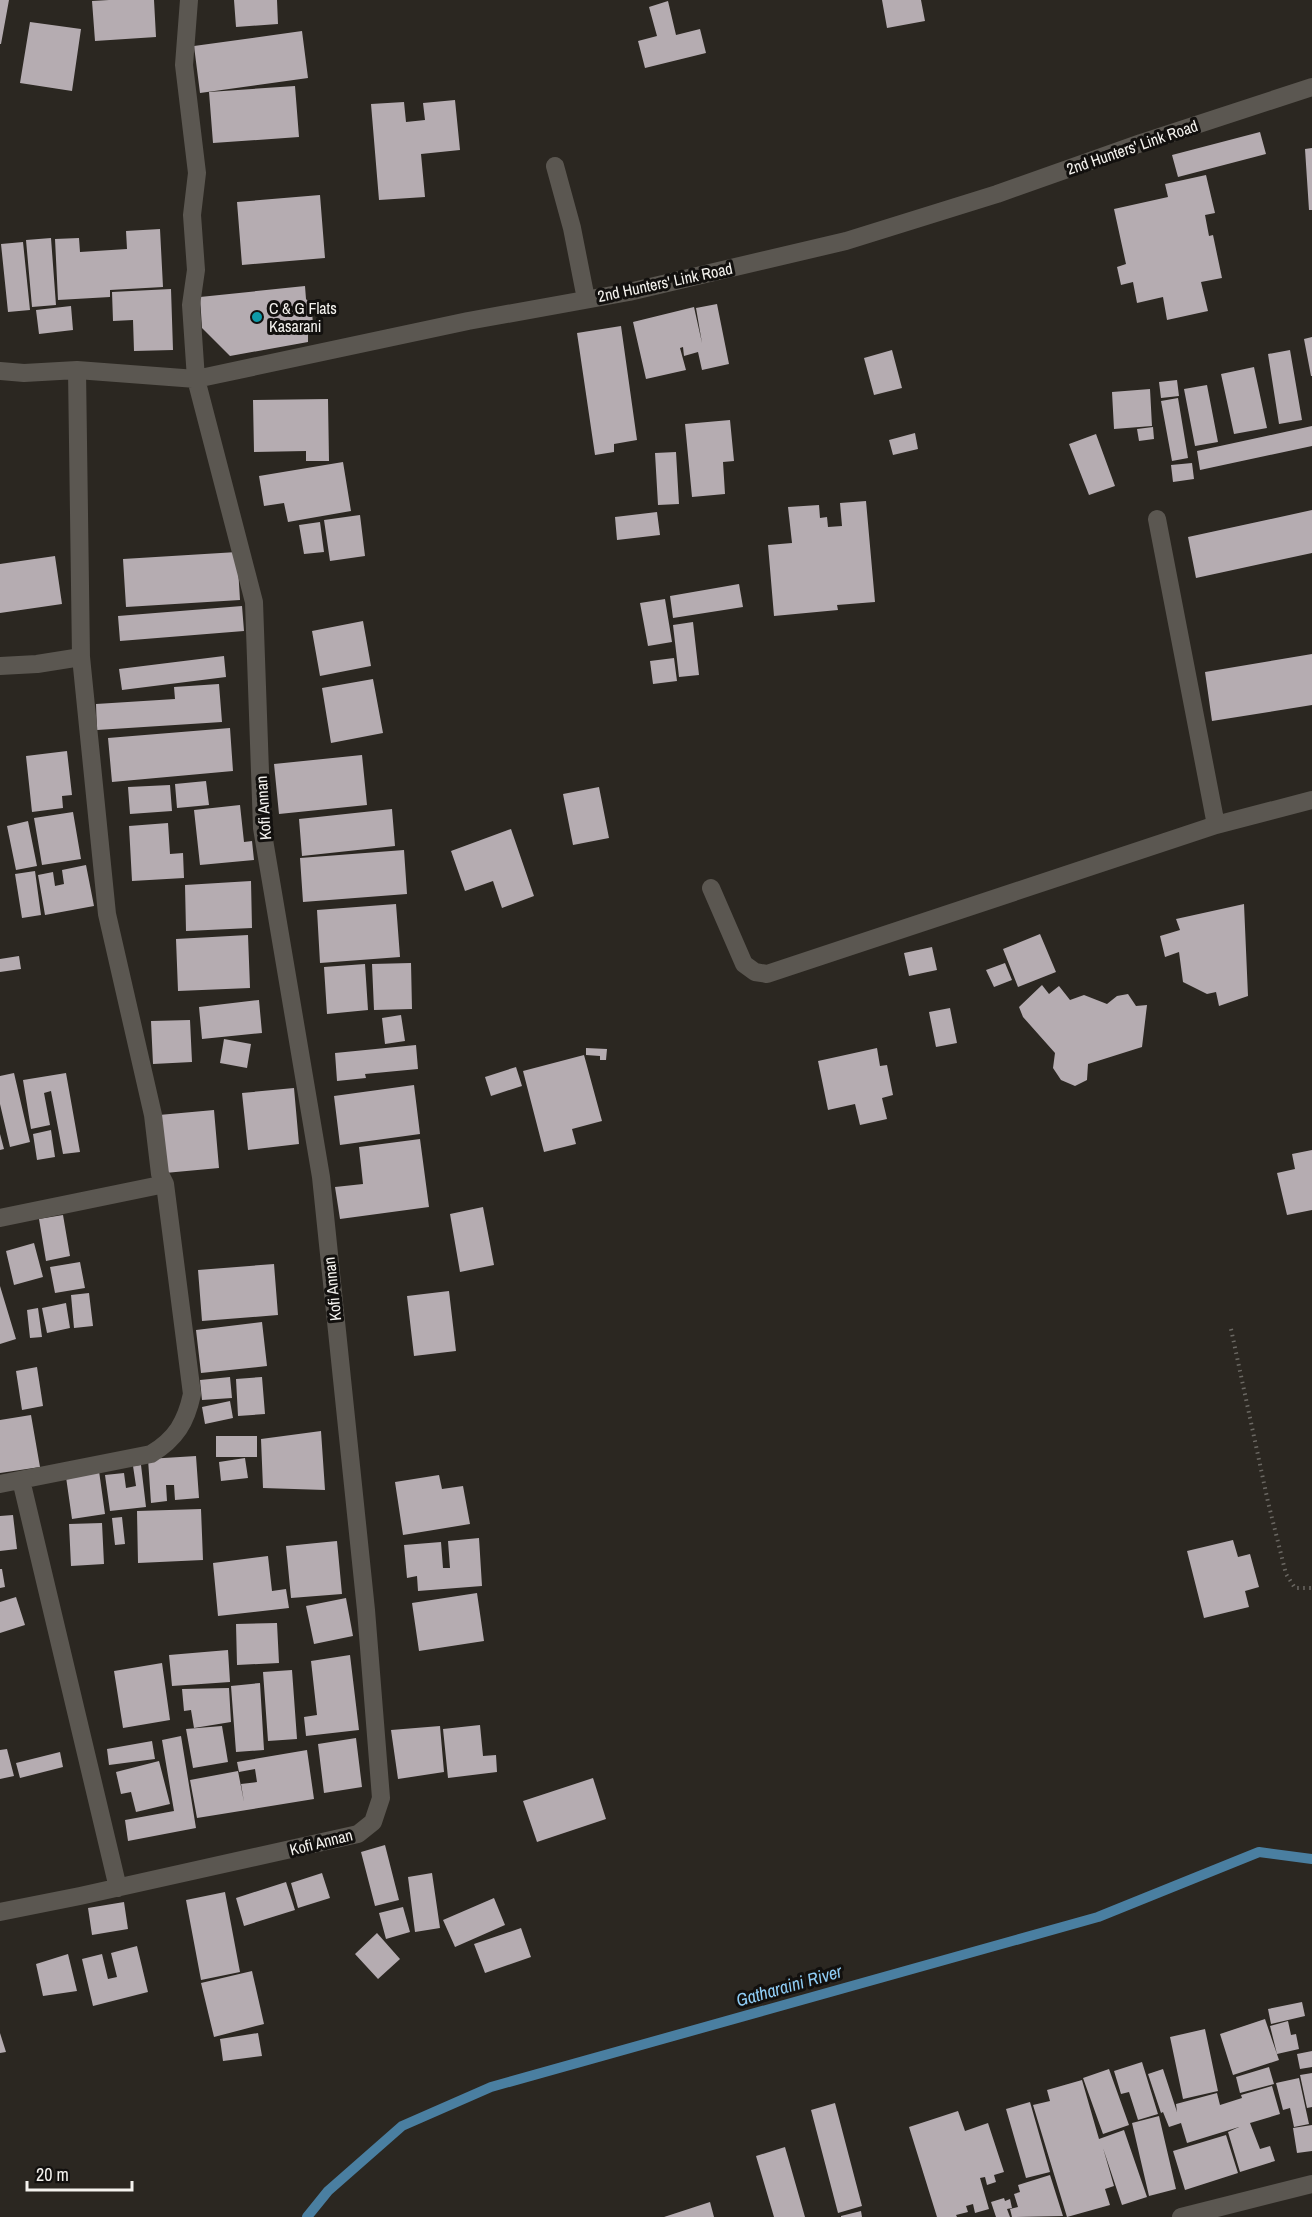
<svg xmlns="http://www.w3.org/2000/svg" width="1312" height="2217" font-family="'Archivo Narrow',sans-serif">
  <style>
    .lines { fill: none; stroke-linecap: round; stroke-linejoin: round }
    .stream { stroke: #4a7fa1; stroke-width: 10 }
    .building { fill: #b5acb1 }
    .path { stroke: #6b6863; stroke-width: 4; stroke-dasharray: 1.5 4.5; stroke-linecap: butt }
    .minor { stroke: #5b5751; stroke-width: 18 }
    .culture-dot { fill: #0f9aa8; stroke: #12100e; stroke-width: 2 }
    .labels { text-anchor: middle; stroke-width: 6; stroke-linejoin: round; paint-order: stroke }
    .street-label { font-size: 16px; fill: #f4f2ee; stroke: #12100e }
    .poi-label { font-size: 16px; fill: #f4f2ee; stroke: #12100e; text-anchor: start }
    .water-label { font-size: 18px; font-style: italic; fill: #8fcdf6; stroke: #12100e }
  </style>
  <rect width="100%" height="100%" fill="#2b2721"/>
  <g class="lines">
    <path class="stream" d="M 307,2217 L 328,2191 L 402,2126 L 491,2087 L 1098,1917 L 1259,1852 L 1312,1859"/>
  </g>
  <path class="building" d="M 0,0 L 9,0 L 1,44 L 0,44 Z
    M 109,0 L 154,0 L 156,37 L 95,41 L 92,1 Z
    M 234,0 L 277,0 L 278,24 L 236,27 Z
    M 882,0 L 921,0 L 925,21 L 887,28 Z
    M 668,1 L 676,35 L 700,29 L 706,53 L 645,68 L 638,41 L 657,36 L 649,7 Z
    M 30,22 L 81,29 L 72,91 L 20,83 Z
    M 302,31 L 308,78 L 200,93 L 194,46 Z
    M 295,86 L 299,137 L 213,143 L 209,92 Z
    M 455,100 L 460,150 L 421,154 L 425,197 L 379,200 L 371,104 L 404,102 L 406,122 L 425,120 L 423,103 Z
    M 1260,132 L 1266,154 L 1178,177 L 1172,155 Z
    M 1312,148 L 1312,210 L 1309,210 L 1305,149 Z
    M 1206,175 L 1215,213 L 1205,215 L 1209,236 L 1213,235 L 1222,278 L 1201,282 L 1208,311 L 1167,320 L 1163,297 L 1137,303 L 1133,282 L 1121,285 L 1117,267 L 1126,264 L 1114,209 L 1168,197 L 1165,184 Z
    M 320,195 L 325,258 L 242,265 L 237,202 Z
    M 160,229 L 163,287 L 110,290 L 110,297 L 58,300 L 55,239 L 79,238 L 80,252 L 127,249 L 126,231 Z
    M 51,238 L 56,305 L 32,307 L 26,240 Z
    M 23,242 L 30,310 L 8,312 L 1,244 Z
    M 305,286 L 306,299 L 312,306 L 313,329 L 308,333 L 308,342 L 230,356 L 202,328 L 200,297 Z
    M 171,289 L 173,350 L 134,351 L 133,320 L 113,321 L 112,292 Z
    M 717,304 L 729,364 L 702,370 L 698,352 L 684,356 L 683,347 L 680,348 L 686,370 L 646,379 L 633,322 L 694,307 L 702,343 L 696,308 Z
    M 71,306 L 73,330 L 39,334 L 36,310 Z
    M 621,326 L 637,440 L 614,444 L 614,452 L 595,455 L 577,333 Z
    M 1312,337 L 1312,376 L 1311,376 L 1304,339 Z
    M 892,350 L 902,388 L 874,395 L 864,358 Z
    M 1290,350 L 1302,420 L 1279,424 L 1268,354 Z
    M 1254,367 L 1267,428 L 1234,434 L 1221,374 Z
    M 1177,380 L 1179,396 L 1161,398 L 1159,382 Z
    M 1207,385 L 1218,442 L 1195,446 L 1184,389 Z
    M 1150,389 L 1152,426 L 1114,429 L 1112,392 Z
    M 1178,398 L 1188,458 L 1172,461 L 1161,401 Z
    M 328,399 L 329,461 L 306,461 L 306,451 L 254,452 L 253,400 Z
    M 730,420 L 734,461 L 723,462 L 725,494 L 692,497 L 685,424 Z
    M 1312,426 L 1312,446 L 1200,470 L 1197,451 Z
    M 1153,427 L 1154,439 L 1139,441 L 1137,429 Z
    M 915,433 L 918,449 L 893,455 L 889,440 Z
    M 1096,434 L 1115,486 L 1089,495 L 1069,444 Z
    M 676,452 L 679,504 L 658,505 L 655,453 Z
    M 343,462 L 351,511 L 288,522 L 284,503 L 264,506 L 259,476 Z
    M 1192,463 L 1194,479 L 1173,482 L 1171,465 Z
    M 866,501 L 875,602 L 837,605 L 838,610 L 774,616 L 768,545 L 792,543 L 788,507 L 819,505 L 820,518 L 827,517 L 828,527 L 842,526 L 840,503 Z
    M 1312,510 L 1312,553 L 1196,578 L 1188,537 Z
    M 657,512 L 660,535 L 617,540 L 615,517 Z
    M 360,515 L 365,556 L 330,561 L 324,520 Z
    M 320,522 L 324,552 L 304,554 L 299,525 Z
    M 237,552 L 240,600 L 126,607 L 123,559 Z
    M 55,556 L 62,604 L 0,613 L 0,564 Z
    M 739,584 L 743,607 L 673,618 L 670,596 Z
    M 665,599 L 672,642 L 648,646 L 640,603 Z
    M 242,606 L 244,631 L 120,641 L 118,616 Z
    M 363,621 L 371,666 L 320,676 L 312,631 Z
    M 693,622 L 699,675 L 679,677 L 673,625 Z
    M 1312,654 L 1312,705 L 1212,721 L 1205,672 Z
    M 224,656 L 226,677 L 122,690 L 119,669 Z
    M 674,658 L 677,681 L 653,684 L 650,661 Z
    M 373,679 L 383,733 L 331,743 L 322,688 Z
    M 219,684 L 222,722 L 97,730 L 96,704 L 175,699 L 174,687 Z
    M 230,728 L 233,771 L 112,782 L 108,738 Z
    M 67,751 L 72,795 L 62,796 L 63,808 L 32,812 L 26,756 Z
    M 362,755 L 367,805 L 279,814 L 274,764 Z
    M 206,781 L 209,805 L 177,808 L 175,784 Z
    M 170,785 L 172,811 L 130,814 L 128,787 Z
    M 599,787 L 609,838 L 573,845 L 563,794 Z
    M 240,805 L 244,842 L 252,841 L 254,860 L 200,865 L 194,810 Z
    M 392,809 L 395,846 L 302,856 L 299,819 Z
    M 73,812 L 81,859 L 42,865 L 34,818 Z
    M 28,821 L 37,866 L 16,870 L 7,826 Z
    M 168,823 L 170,854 L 183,853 L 184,878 L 132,881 L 129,826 Z
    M 511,829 L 534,896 L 502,908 L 493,881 L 465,891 L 451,851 Z
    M 404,850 L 407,894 L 303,902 L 300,858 Z
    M 86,865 L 94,906 L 45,915 L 38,875 L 53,872 L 55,886 L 64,884 L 62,870 Z
    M 35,871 L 41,915 L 22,918 L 15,874 Z
    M 251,881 L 252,928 L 186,931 L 185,885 Z
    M 396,904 L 400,957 L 320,963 L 317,910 Z
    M 1244,904 L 1248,996 L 1219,1006 L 1216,992 L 1207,994 L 1183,982 L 1179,952 L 1165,957 L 1160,936 L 1180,930 L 1176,919 Z
    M 1040,934 L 1056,972 L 1018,987 L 1003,949 Z
    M 248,935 L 250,988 L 178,991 L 176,939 Z
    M 932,947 L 937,970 L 909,976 L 904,953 Z
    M 19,956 L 21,969 L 0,972 L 0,959 Z
    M 411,963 L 412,1009 L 374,1010 L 372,964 Z
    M 1005,963 L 1012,980 L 994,987 L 986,970 Z
    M 365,964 L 368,1010 L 327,1014 L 324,967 Z
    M 1042,985 L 1049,994 L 1059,986 L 1070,1000 L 1084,995 L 1107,1004 L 1117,996 L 1128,994 L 1136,1006 L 1147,1005 L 1142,1047 L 1088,1064 L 1087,1080 L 1075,1086 L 1061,1080 L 1053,1068 L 1055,1053 L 1023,1017 L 1019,1007 Z
    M 259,1000 L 262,1033 L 202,1039 L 199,1007 Z
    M 950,1008 L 957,1043 L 936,1047 L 929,1012 Z
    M 401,1015 L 405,1041 L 385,1044 L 382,1018 Z
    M 190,1020 L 192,1062 L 153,1064 L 151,1021 Z
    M 224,1039 L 251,1044 L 247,1068 L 220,1063 Z
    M 416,1045 L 418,1069 L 365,1074 L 366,1078 L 337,1081 L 335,1053 Z
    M 586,1048 L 607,1049 L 606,1060 L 600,1060 L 600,1056 L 586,1055 Z
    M 877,1048 L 880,1066 L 887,1065 L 893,1095 L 882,1098 L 887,1119 L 860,1125 L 855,1104 L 828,1110 L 818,1061 Z
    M 584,1055 L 602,1121 L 572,1129 L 576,1144 L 544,1152 L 523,1071 Z
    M 516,1067 L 522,1086 L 491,1096 L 485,1077 Z
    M 14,1073 L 30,1142 L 10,1147 L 0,1104 L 0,1076 Z
    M 66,1073 L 80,1152 L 63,1154 L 51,1091 L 44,1093 L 50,1125 L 31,1129 L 23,1080 Z
    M 414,1085 L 420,1134 L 340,1145 L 334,1096 Z
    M 294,1088 L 299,1144 L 248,1150 L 242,1093 Z
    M 214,1110 L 219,1168 L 165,1173 L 159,1115 Z
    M 51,1130 L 55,1157 L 37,1160 L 33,1134 Z
    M 0,1134 L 4,1149 L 0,1150 Z
    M 420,1139 L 429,1207 L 340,1219 L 335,1187 L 363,1184 L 359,1147 Z
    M 1312,1150 L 1312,1210 L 1287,1215 L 1277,1173 L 1295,1169 L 1292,1154 Z
    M 483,1207 L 494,1265 L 460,1272 L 450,1214 Z
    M 63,1215 L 70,1256 L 46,1261 L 39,1219 Z
    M 34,1243 L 43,1277 L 14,1285 L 6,1251 Z
    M 80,1262 L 85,1288 L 55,1293 L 50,1267 Z
    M 274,1264 L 278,1315 L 202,1321 L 198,1270 Z
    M 0,1286 L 16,1339 L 0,1344 Z
    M 449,1291 L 456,1351 L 414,1356 L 407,1296 Z
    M 89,1293 L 93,1326 L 74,1328 L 71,1295 Z
    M 66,1303 L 70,1328 L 47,1333 L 42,1308 Z
    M 38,1308 L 42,1337 L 30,1338 L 27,1310 Z
    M 262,1322 L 267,1366 L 201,1373 L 196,1330 Z
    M 37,1367 L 43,1406 L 22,1410 L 16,1371 Z
    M 230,1377 L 232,1398 L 202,1400 L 200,1380 Z
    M 262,1377 L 265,1414 L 238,1416 L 236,1379 Z
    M 230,1401 L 233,1418 L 205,1424 L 202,1407 Z
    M 31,1415 L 40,1467 L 0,1473 L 0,1420 Z
    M 321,1431 L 325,1490 L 263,1488 L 261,1439 Z
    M 216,1436 L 257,1436 L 257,1457 L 216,1457 Z
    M 196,1456 L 199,1498 L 175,1500 L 174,1485 L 166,1485 L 167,1501 L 151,1503 L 148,1459 Z
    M 245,1458 L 248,1478 L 221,1481 L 219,1462 Z
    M 141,1465 L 146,1507 L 110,1511 L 105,1475 L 124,1473 L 126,1488 L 136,1486 L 133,1466 Z
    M 99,1471 L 105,1514 L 72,1519 L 66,1477 Z
    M 439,1475 L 442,1489 L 463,1486 L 470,1524 L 403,1535 L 395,1482 Z
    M 201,1509 L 203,1560 L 138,1563 L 137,1511 Z
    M 13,1515 L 17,1549 L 0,1551 L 0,1516 Z
    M 122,1517 L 125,1544 L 115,1545 L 112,1518 Z
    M 102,1523 L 104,1564 L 71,1566 L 69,1524 Z
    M 479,1538 L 482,1586 L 418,1591 L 417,1576 L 407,1578 L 404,1545 L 441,1542 L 443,1568 L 450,1568 L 448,1541 Z
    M 1233,1540 L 1238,1557 L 1250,1554 L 1259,1587 L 1245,1591 L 1249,1607 L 1204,1618 L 1187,1551 Z
    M 337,1541 L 342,1594 L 291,1598 L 286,1546 Z
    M 268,1556 L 272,1591 L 286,1589 L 289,1608 L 218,1616 L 213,1563 Z
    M 0,1569 L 2,1569 L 5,1587 L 0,1588 Z
    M 477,1593 L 484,1641 L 419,1651 L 412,1603 Z
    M 16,1597 L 25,1625 L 0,1633 L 0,1602 Z
    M 346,1598 L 353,1636 L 314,1644 L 306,1606 Z
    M 277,1623 L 279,1663 L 237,1665 L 236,1624 Z
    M 228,1650 L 230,1682 L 172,1686 L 169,1655 Z
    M 350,1655 L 359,1730 L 306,1736 L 304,1717 L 317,1715 L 311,1661 Z
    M 162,1663 L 170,1720 L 123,1728 L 114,1671 Z
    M 292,1670 L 297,1739 L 268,1741 L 263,1672 Z
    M 260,1683 L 264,1750 L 236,1752 L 231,1686 Z
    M 229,1688 L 231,1722 L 194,1728 L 191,1710 L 184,1711 L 182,1689 Z
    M 480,1725 L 483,1756 L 496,1755 L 497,1772 L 448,1778 L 443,1729 Z
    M 222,1726 L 228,1762 L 193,1768 L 186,1729 Z
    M 440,1726 L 444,1772 L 398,1779 L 391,1730 Z
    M 181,1736 L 196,1828 L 128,1841 L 125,1820 L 174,1811 L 162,1740 Z
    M 356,1738 L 362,1787 L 324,1793 L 318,1744 Z
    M 152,1741 L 155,1759 L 109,1765 L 107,1749 Z
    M 7,1749 L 14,1776 L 0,1779 L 0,1750 Z
    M 307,1750 L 314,1799 L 197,1818 L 190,1780 L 238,1771 L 244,1802 L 241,1784 L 257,1782 L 255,1769 L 239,1772 L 237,1762 Z
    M 60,1752 L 63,1767 L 20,1778 L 16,1763 Z
    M 159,1761 L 170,1804 L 136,1812 L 131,1792 L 121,1794 L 116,1772 Z
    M 593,1778 L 606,1819 L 537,1842 L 523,1801 Z
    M 385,1845 L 399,1900 L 375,1906 L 361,1852 Z
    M 322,1873 L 330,1898 L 298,1908 L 291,1883 Z
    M 432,1873 L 440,1928 L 415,1932 L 408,1877 Z
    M 286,1882 L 295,1910 L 244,1926 L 236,1898 Z
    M 225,1892 L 240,1972 L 201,1980 L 186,1900 Z
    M 494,1898 L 505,1925 L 455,1947 L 443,1920 Z
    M 124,1902 L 128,1929 L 92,1935 L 88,1908 Z
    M 403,1907 L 410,1932 L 386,1939 L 379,1913 Z
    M 521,1928 L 531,1957 L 485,1973 L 474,1944 Z
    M 377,1933 L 400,1959 L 378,1979 L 355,1954 Z
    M 137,1946 L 148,1992 L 93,2006 L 82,1959 L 102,1954 L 108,1979 L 117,1977 L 111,1953 Z
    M 68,1954 L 77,1991 L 43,1996 L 36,1964 Z
    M 252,1971 L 264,2024 L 214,2037 L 201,1983 Z
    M 1302,2002 L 1305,2016 L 1271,2024 L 1268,2009 Z
    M 1265,2019 L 1279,2060 L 1233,2075 L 1220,2034 Z
    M 1288,2021 L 1291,2035 L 1296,2034 L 1299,2049 L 1277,2054 L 1270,2026 Z
    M 1205,2029 L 1218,2091 L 1183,2099 L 1170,2037 Z
    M 0,2033 L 6,2052 L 0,2053 Z
    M 258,2033 L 262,2056 L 223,2061 L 220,2039 Z
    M 1312,2051 L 1312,2067 L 1300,2069 L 1297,2054 Z
    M 1142,2062 L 1158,2114 L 1138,2120 L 1129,2092 L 1121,2094 L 1114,2071 Z
    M 1269,2067 L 1274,2084 L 1240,2093 L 1236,2077 Z
    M 1109,2069 L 1129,2125 L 1103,2134 L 1083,2078 Z
    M 1163,2069 L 1177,2112 L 1176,2104 L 1217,2093 L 1220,2105 L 1242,2098 L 1241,2095 L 1272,2086 L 1280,2114 L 1250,2123 L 1260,2149 L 1270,2146 L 1275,2161 L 1240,2172 L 1228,2132 L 1239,2127 L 1187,2143 L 1181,2123 L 1169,2127 L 1163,2112 L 1161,2113 L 1148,2074 Z
    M 1312,2073 L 1312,2107 L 1307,2108 L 1300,2075 Z
    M 1299,2078 L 1309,2124 L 1294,2127 L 1290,2108 L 1283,2110 L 1276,2083 Z
    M 1082,2080 L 1099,2139 L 1124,2130 L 1147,2197 L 1122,2205 L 1103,2148 L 1114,2186 L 1105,2189 L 1110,2205 L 1067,2217 L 1033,2105 L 1050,2101 L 1047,2090 Z
    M 1030,2102 L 1050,2172 L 1026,2178 L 1006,2109 Z
    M 835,2103 L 862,2206 L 838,2213 L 811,2110 Z
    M 958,2111 L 965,2131 L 988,2123 L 1004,2172 L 994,2175 L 996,2182 L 987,2185 L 985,2177 L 980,2178 L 989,2209 L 975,2213 L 973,2204 L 966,2206 L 968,2212 L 956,2215 L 957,2217 L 937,2217 L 909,2127 Z
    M 1159,2116 L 1176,2189 L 1149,2196 L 1132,2123 Z
    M 1312,2125 L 1312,2151 L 1297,2153 L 1293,2128 Z
    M 1226,2135 L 1238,2173 L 1185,2190 L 1173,2151 Z
    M 785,2147 L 805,2217 L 774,2217 L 756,2156 Z
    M 1050,2175 L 1063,2216 L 1012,2217 L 1010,2209 L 1018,2207 L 1014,2194 L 1020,2192 L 1018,2185 Z
    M 1004,2198 L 1005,2201 L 1010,2199 L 1012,2208 L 1007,2209 L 1010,2217 L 996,2217 L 991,2202 Z
    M 710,2202 L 714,2217 L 664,2217 Z
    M 861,2211 L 862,2217 L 841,2217 L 841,2216 Z"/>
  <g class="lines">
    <path class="path" d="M 1231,1329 L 1268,1502 L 1286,1574 L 1295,1588 L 1312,1588"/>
    <path class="minor" d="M 555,166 L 572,228 L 586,299
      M 0,371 L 24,373 L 77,370 L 196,379 L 468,321 L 629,292 L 846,241 L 997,194 L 1141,143 L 1312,87
      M 1157,519 L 1216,825
      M 0,666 L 37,664 L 81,657
      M 711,888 L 744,964 L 755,972 L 767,974 L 1216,825 L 1312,800
      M 0,1218 L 165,1184
      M 21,1480 L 118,1888
      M 0,1484 L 151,1454 C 176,1439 186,1422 192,1394 L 165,1184 L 160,1174 L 153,1115 L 107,914 L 81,657 L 77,370
      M 0,1912 L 80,1896 L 358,1834 L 373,1822 L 381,1798 L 366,1610 L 321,1177 L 262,828 L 254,602 L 196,379 L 191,305 L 196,270 L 192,215 L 197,173 L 184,65 L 189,0
      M 1181,2217 L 1312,2184"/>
  </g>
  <circle class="culture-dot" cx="257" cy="317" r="6"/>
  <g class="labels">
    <g class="street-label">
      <text transform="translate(1132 147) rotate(-19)" y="6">2nd Hunters' Link Road</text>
      <text transform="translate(665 282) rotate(-12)" y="6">2nd Hunters' Link Road</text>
      <text transform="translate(263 808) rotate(-94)" y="6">Kofi Annan</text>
      <text transform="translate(332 1289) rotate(-96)" y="6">Kofi Annan</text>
      <text transform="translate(321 1842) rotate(-14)" y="6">Kofi Annan</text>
    </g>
    <g class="poi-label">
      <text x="269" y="314">C &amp; G Flats<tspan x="269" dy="18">Kasarani</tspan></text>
    </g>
    <g class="water-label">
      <text transform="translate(789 1986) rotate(-16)" y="6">Gatharaini River</text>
    </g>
  </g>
  <path d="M27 2181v9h105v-9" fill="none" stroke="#f4f2ee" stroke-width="3"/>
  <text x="36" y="2181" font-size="18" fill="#f4f2ee" stroke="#12100e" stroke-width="4.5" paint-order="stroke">20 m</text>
</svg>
